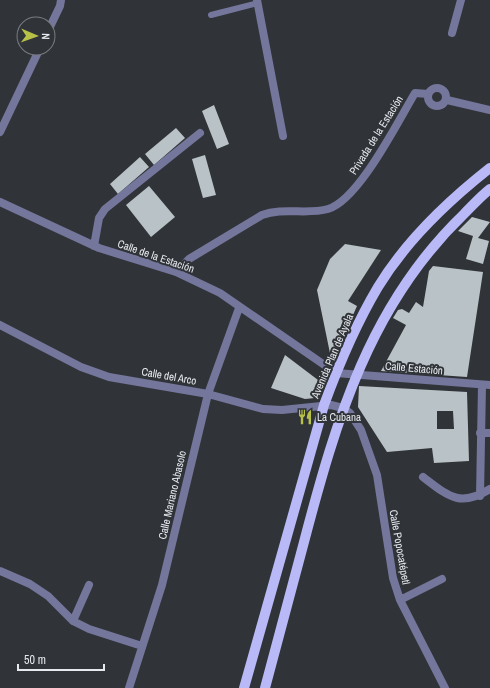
<svg xmlns="http://www.w3.org/2000/svg" width="490" height="688" font-family="'Archivo Narrow',sans-serif">
  <style>
    .building { fill: #b9c2c6; fill-rule: evenodd }
    .lines { fill: none; stroke-linecap: round; stroke-linejoin: round }
    .service { stroke: #75769b; stroke-width: 6 }
    .minor { stroke: #75769b; stroke-width: 8 }
    .primary { stroke: #b9b9f7; stroke-width: 10 }
    .labels { text-anchor: middle; stroke-width: 4; stroke-linejoin: round; paint-order: stroke }
    .street-label { font-size: 11px; fill: #e6e9ed; stroke: #303439 }
    .poi-label { font-size: 11px; fill: #e6e9ed; stroke: #303439; text-anchor: start }
  </style>
  <rect width="100%" height="100%" fill="#303439"/>
  <path class="building" d="M 214,105 L 229,144 L 217,149 L 202,111 Z
    M 176,128 L 185,138 L 154,165 L 145,154 Z
    M 205,155 L 216,195 L 203,198 L 192,159 Z
    M 140,157 L 149,167 L 118,194 L 110,184 Z
    M 149,186 L 175,217 L 151,237 L 126,205 Z
    M 472,217 L 490,222 L 478,238 L 489,241 L 483,264 L 466,259 L 473,236 L 458,231 Z
    M 345,244 L 381,250 L 348,301 L 357,306 L 332,363 L 317,290 L 330,259 Z
    M 433,266 L 483,272 L 467,377 L 381,371 L 406,325 L 393,318 L 398,310 L 402,309 L 409,313 L 416,302 L 423,307 L 429,271 Z
    M 285,355 L 322,383 L 315,398 L 305,399 L 271,388 Z
    M 359,386 L 467,392 L 469,461 L 434,463 L 432,448 L 387,452 L 358,407 ZM 437,411 L 453,411 L 454,429 L 437,429 Z"/>
  <g class="lines">
    <path class="service" d="M 211,15 L 258,3"/>
    <path class="minor" d="M 257,0 L 283,136
      M 48,31 L 60,6 L 61,0
      M 452,33 L 461,0
      M428 97a9 9 0 1 1 18 0a9 9 0 1 1-18 0Z
      M 447,100 L 490,110
      M 0,132 L 40,48
      M 0,202 L 99,248 L 176,272 L 220,293 L 336,373 L 490,385
      M 94,246 L 99,218 L 105,209 L 200,133
      M 176,272 L 189,259 L 262,215 C 283,207 307,215 328,209 C 359,200 398,121 415,93 L 428,94
      M 0,325 L 81,367 L 109,377 L 208,394 L 263,409 L 282,410 L 331,405 L 343,408 L 350,413 L 361,430 L 377,475 L 393,578 L 400,600 L 445,688
      M 480,433 L 490,433
      M 423,477 C 448,496 460,508 490,489
      M 480,496 L 482,385
      M 0,571 L 30,584 L 48,596 L 73,621 L 89,629 L 142,646
      M 400,600 L 442,579
      M 73,621 L 89,585
      M 129,688 L 162,585 L 208,394 L 239,308"/>
    <path class="primary" d="M 244,688 L 324,405 C 339,364 356,324 378,287 C 406,241 448,201 490,168
      M 265,688 C 278,639 291,590 304,542 C 336,420 370,304 464,214 C 472,206 481,196 490,189"/>
  </g>
  <defs>
    <g id="restaurant-bare" transform="scale(1.2)"><path d="M-5-6h1v4h1v-4h1v4h1v-4h1v5L-1.5 .5V6h-2V.5L-5-1ZM5-6V6H3V1.5H1.5Q1.5-4 5-6Z" fill="#b7c147" stroke="#303439" stroke-width="2.5" paint-order="stroke"/></g>
  </defs>
  <g fill-rule="evenodd">
    <use href="#restaurant-bare" x="305" y="417"/>
  </g>
  <g class="labels">
    <g class="street-label">
      <text transform="translate(376 135) rotate(-58)" y="4">Privada de la Estación</text>
      <text transform="translate(156 256) rotate(19)" y="4">Calle de la Estación</text>
      <text transform="translate(332 356) rotate(-67)" y="4">Avenida Plan de Ayala</text>
      <text transform="translate(414 368) rotate(5)" y="4">Calle Estación</text>
      <text transform="translate(169 376) rotate(10)" y="4">Calle del Arco</text>
      <text transform="translate(172 495) rotate(-77)" y="4">Calle Mariano Abasolo</text>
      <text transform="translate(400 547) rotate(80)" y="4">Calle Popocatépetl</text>
    </g>
    <g class="poi-label">
      <text x="317" y="421">La Cubana</text>
    </g>
  </g>
  <g transform="translate(36 36) rotate(92)"><circle r="19" fill="#303439" stroke="#797c81"/>
  <path d="M0-3L7 15L0 10L-7 15Z" fill="#b7c147"/>
  <text y="-6" font-size="11" font-weight="bold" text-anchor="middle" fill="#e6e9ed">N</text>
  </g>
  <path d="M18 664v6h86v-6" fill="none" stroke="#e6e9ed" stroke-width="2"/>
  <text x="24" y="664" font-size="12" fill="#e6e9ed" stroke="#303439" stroke-width="3" paint-order="stroke">50 m</text>
</svg>
